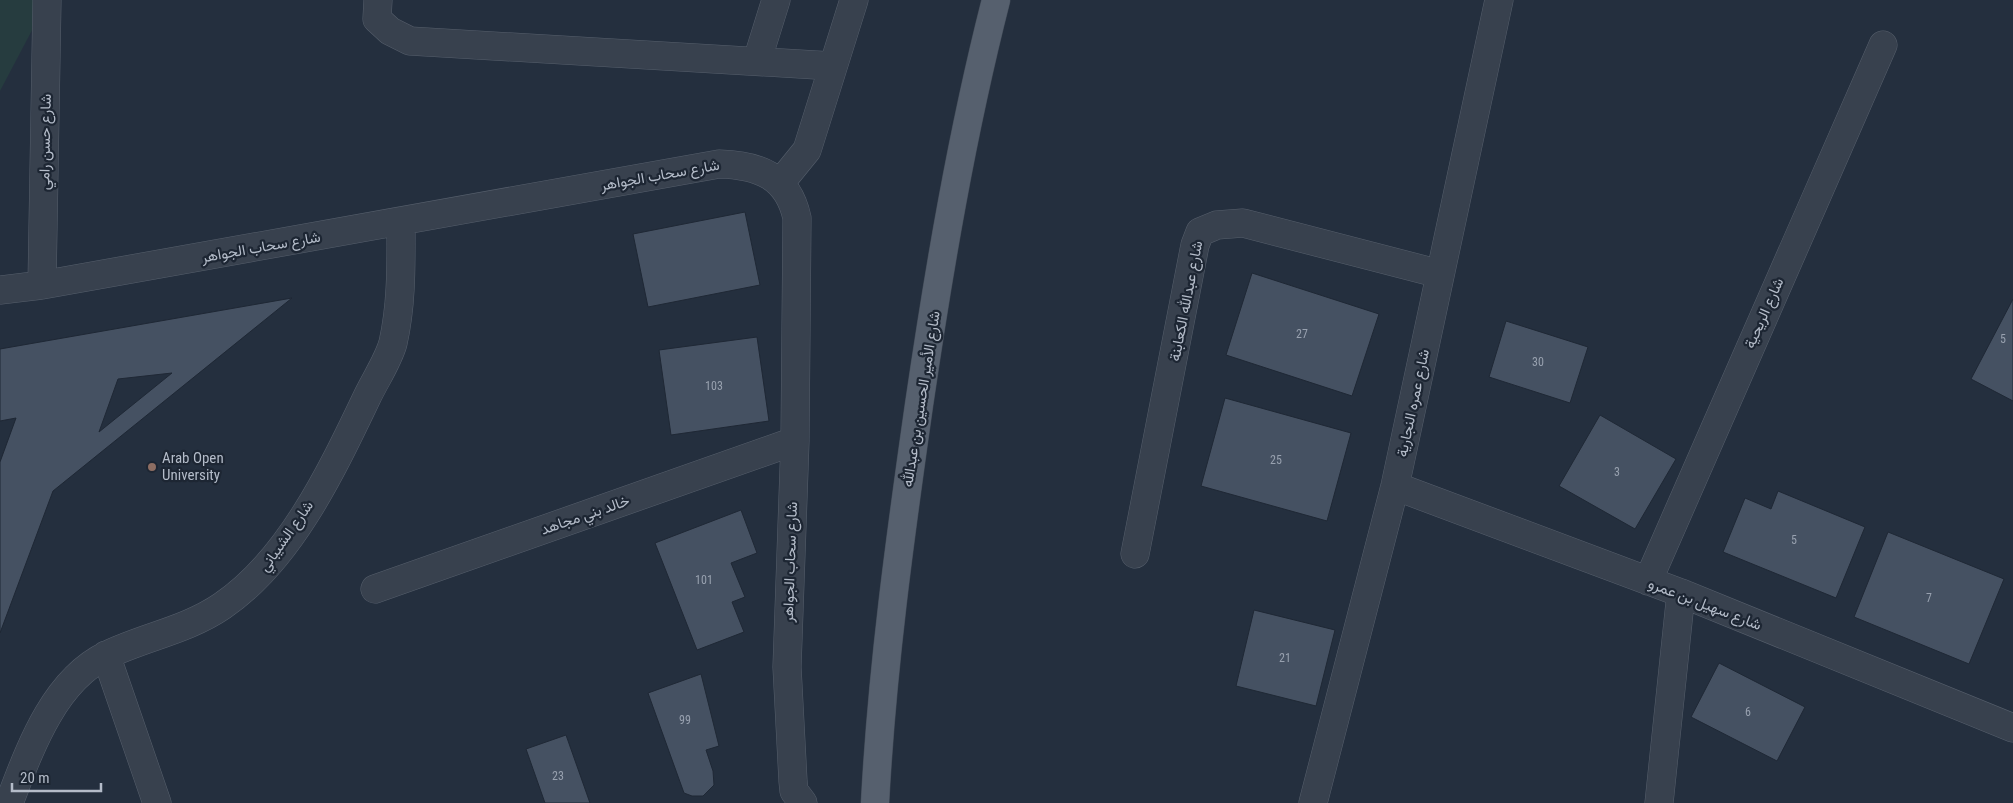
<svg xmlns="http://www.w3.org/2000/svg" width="2013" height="803" font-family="'Roboto Condensed',Vazirmatn,sans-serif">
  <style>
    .green { fill: #263c3f }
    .building { fill: #455162; stroke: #1f2835; fill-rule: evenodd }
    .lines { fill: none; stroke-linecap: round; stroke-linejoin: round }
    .minor-casing { stroke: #565f6c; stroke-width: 29 }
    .major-casing { stroke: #414a57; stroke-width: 29 }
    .minor { stroke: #38414e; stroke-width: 28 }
    .major { stroke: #56606e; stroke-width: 28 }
    .education-dot { fill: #8d6e63; stroke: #1d2633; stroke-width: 2 }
    .labels { text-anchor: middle; stroke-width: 4.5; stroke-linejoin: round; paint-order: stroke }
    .number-label { font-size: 12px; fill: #98a1af }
    .street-label { font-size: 15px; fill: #b4bcc9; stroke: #1d2633 }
    .poi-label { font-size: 15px; fill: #b4bcc9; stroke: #1d2633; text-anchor: start }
  </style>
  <rect width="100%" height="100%" fill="#242f3e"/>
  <path class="green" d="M 0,0 L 48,0 L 0,91 Z"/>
  <path class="building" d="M 745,212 L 760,285 L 648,307 L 633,234 Z
    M 1252,273 L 1379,314 L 1352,396 L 1226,355 Z
    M 292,298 L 53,491 L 0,633 L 0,462 L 16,418 L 0,421 L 0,349 ZM 172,373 L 99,432 L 118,379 Z
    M 2013,299 L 2013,401 L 1971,379 Z
    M 1506,321 L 1588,347 L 1570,403 L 1489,377 Z
    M 757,337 L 769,421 L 671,435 L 659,350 Z
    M 1225,398 L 1351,433 L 1327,521 L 1201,486 Z
    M 1600,415 L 1676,459 L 1635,529 L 1559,486 Z
    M 1778,491 L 1865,527 L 1836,598 L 1723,552 L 1745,498 L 1771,509 Z
    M 741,510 L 757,553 L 731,563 L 745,597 L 732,602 L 744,632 L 697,650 L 655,543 Z
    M 1888,532 L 2004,579 L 1969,664 L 1854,617 Z
    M 1254,610 L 1335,630 L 1316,706 L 1236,686 Z
    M 1719,663 L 1805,707 L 1777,761 L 1691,717 Z
    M 701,674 L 719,746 L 706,750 L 713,771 L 714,785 L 703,796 L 692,796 L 684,793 L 648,693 Z
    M 566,735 L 590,803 L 545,803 L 526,749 Z"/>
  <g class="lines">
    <g class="minor-casing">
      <path id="minor" d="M 378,0 L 377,19 L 390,31 L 410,41 L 833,66
        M 757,61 L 776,0
        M 781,182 L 807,150 L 854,0
        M 42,285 L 47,0
        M 0,290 L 42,285 L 719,164 C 759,165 788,176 797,218 L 795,441 L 787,667 L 793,781 L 794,791 L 803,803
        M 1395,486 L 1681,593 L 2013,728
        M 1135,554 L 1195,245 L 1200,232 L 1217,225 L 1243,223 L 1440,274
        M 1648,581 L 1883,45
        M 375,589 L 795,441
        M 106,655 L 157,803
        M 9,803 C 29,751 53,681 107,655 C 144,637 187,630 222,606 C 290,560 332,470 367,397 C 375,380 388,361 393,343 C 402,303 401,263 401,222
        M 1313,803 L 1395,486 L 1499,0
        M 1659,803 L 1681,593"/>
    </g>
    <g class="major-casing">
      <path id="major" d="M 875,803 C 882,669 900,538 919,405 C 939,269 962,133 996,0"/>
    </g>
    <use href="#minor" class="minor"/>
    <use href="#major" class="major"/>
  </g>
  <circle class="education-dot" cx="152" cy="467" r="5"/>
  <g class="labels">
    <g class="number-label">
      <text x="1302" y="338">27</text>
      <text x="2003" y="343">5</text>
      <text x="1538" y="366">30</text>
      <text x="714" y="390">103</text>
      <text x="1276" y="464">25</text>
      <text x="1617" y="476">3</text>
      <text x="1794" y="544">5</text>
      <text x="704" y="584">101</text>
      <text x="1929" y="602">7</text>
      <text x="1285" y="662">21</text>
      <text x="1748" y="716">6</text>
      <text x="685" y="724">99</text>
      <text x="558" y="780">23</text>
    </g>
    <g class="street-label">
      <text transform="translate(45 142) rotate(-89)" y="5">شارع حسن رامي</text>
      <text transform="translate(660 175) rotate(-10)" y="5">شارع سحاب الجواهر</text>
      <text transform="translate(261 247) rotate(-10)" y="5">شارع سحاب الجواهر</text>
      <text transform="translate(1186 301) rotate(-79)" y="5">شارع عبدالله الكعابنة</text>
      <text transform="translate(1764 313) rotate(-66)" y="5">شارع الريحية</text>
      <text transform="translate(921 399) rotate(-81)" y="5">شارع الأمير الحسين بن عبدالله</text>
      <text transform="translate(1413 403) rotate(-78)" y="5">شارع عمره النجارية</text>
      <text transform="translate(585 515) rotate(-19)" y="5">خالد بني مجاهد</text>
      <text transform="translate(286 536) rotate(-55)" y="5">شارع الشيباني</text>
      <text transform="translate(790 562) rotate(-88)" y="5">شارع سحاب الجواهر</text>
      <text transform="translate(1705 604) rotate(21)" y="5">شارع سهيل بن عمرو</text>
    </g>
    <g class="poi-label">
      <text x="162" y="463">Arab Open<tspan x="162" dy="17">University</tspan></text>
    </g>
  </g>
  <path d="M12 783v8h89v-8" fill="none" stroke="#b4bcc9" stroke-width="2.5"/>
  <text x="20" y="783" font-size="15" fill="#b4bcc9" stroke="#1d2633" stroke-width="4" paint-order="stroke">20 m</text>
</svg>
